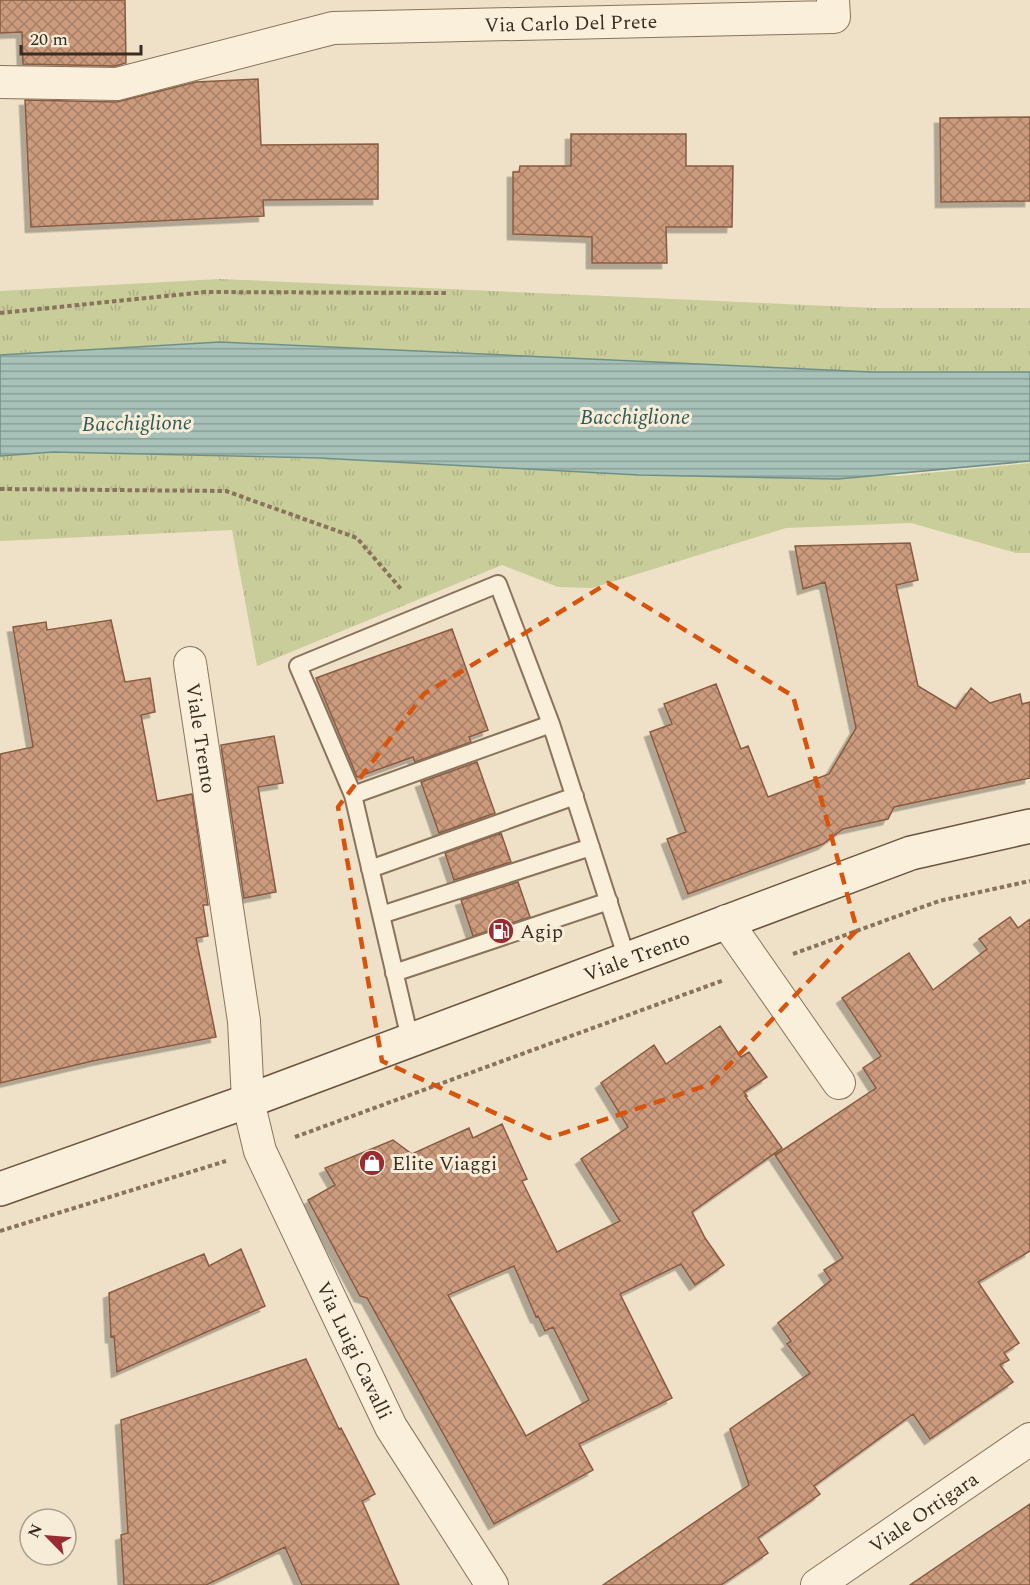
<svg xmlns="http://www.w3.org/2000/svg" width="1030" height="1585" font-family="Spectral,serif">
  <style>
    .grass { fill: url(#grass-tufts) }
    .water { fill: url(#water-rules); stroke: #6e9187; stroke-width: 1.5 }
    .building { fill: url(#building-cross-hatch); stroke: #895c42; stroke-width: 1.5; fill-rule: evenodd; filter: url(#shadow) }
    .lines { fill: none; stroke-linecap: round; stroke-linejoin: round }
    .lane-casing { stroke: #8a735c; stroke-width: 20 }
    .street-casing { stroke: #8a735c; stroke-width: 34 }
    .secondary-casing { stroke: #6c543f; stroke-width: 36 }
    .path { stroke: #8a735c; stroke-width: 4; stroke-dasharray: 4.5 3; stroke-linecap: butt }
    .lane { stroke: #f9efda; stroke-width: 16 }
    .street { stroke: #f9efda; stroke-width: 32 }
    .secondary { stroke: #f9efda; stroke-width: 33 }
    .marked { fill: none; stroke: #d7540e; stroke-width: 4.5; stroke-dasharray: 12 8; stroke-linejoin: round }
    .labels { text-anchor: middle; stroke-width: 6; stroke-linejoin: round; paint-order: stroke }
    .street-label { font-size: 20px; fill: #3a2c20; stroke: #f6ecd7 }
    .poi-label { font-size: 20px; fill: #3a2c20; stroke: #f6ecd7; text-anchor: start }
    .water-label { font-size: 21px; font-style: italic; fill: #2f5a56; stroke: #f6ecd7 }
  </style>
  <defs>
    <pattern id="grass-tufts" width="24" height="20" patternUnits="userSpaceOnUse" patternTransform="scale(1.5)"><rect width="24" height="20" fill="#c8cd9a"/><path d="M3 7l-1-3M5 7V3M7 7l1-3M15 17l-1-3M17 17v-4M19 17l1-3" fill="none" stroke="#adb084"/></pattern>
    <pattern id="water-rules" width="6" height="5" patternUnits="userSpaceOnUse" patternTransform="scale(1.5)"><rect width="6" height="5" fill="#a8c2ba"/><path d="M0 2.5h6" fill="none" stroke="#8a9e97"/></pattern>
    <pattern id="building-cross-hatch" width="8" height="8" patternUnits="userSpaceOnUse" patternTransform="scale(1.5)"><rect width="8" height="8" fill="#cc9b7d"/><path d="M0 0l8 8M0 8l8-8" fill="none" stroke="#a77f66"/></pattern>
    <filter id="shadow"><feDropShadow dx="-5.5" dy="5.5" stdDeviation="0" flood-color="#0004"/></filter>
  </defs>
  <rect width="100%" height="100%" fill="#eee1c7"/>
  <path class="grass" d="M 220,279 L 874,308 L 1030,308 L 1030,372 L 872,372 L 220,342 L 0,355 L 0,291 Z
    M 53,452 L 360,460 L 639,475 L 838,479 L 875,475 L 898,476 L 1030,463 L 1030,553 L 1016,553 L 911,523 L 786,528 L 592,588 L 558,587 L 502,565 L 257,666 L 232,530 L 0,541 L 0,456 Z"/>
  <path class="water" d="M 220,342 L 872,372 L 1030,372 L 1030,461 L 838,479 L 639,475 L 319,458 L 53,452 L 0,456 L 0,355 Z"/>
  <path class="building" d="M 0,0 L 125,0 L 126,63 L 115,66 L 23,64 L 22,32 L 0,33 Z
    M 258,79 L 261,145 L 378,144 L 378,199 L 263,200 L 264,216 L 31,227 L 25,100 L 117,102 L 196,82 Z
    M 1030,117 L 1030,201 L 941,202 L 940,118 Z
    M 571,134 L 686,134 L 686,166 L 733,166 L 732,227 L 666,227 L 667,263 L 592,263 L 592,237 L 513,234 L 513,172 L 519,172 L 520,166 L 571,166 Z
    M 910,543 L 918,580 L 896,585 L 918,686 L 956,709 L 971,688 L 990,703 L 1020,694 L 1022,704 L 1030,702 L 1030,778 L 894,807 L 888,819 L 843,829 L 823,844 L 688,894 L 667,839 L 686,832 L 650,732 L 672,724 L 664,704 L 716,684 L 741,749 L 748,746 L 768,797 L 829,774 L 856,728 L 825,582 L 803,589 L 795,546 Z
    M 111,620 L 125,682 L 150,678 L 155,712 L 141,715 L 157,801 L 192,794 L 208,905 L 203,905 L 208,936 L 196,938 L 216,1037 L 97,1060 L 0,1083 L 0,754 L 33,747 L 13,627 L 46,622 L 47,630 Z
    M 452,629 L 488,730 L 469,737 L 471,742 L 415,762 L 413,757 L 357,777 L 316,678 Z
    M 274,736 L 283,783 L 258,787 L 276,892 L 244,898 L 221,745 Z
    M 477,762 L 495,813 L 439,833 L 421,782 Z
    M 501,833 L 511,862 L 454,880 L 445,853 Z
    M 518,882 L 530,917 L 473,936 L 461,900 Z
    M 1010,917 L 1018,928 L 1030,919 L 1030,1251 L 978,1282 L 1019,1343 L 1004,1353 L 1009,1360 L 1000,1365 L 1013,1382 L 930,1439 L 913,1414 L 814,1486 L 820,1494 L 758,1538 L 768,1553 L 721,1585 L 603,1585 L 749,1485 L 730,1429 L 810,1373 L 787,1344 L 791,1341 L 778,1323 L 831,1280 L 824,1270 L 843,1258 L 775,1155 L 876,1088 L 863,1068 L 881,1056 L 842,998 L 909,953 L 933,990 L 987,949 L 979,939 Z
    M 720,1026 L 741,1057 L 749,1052 L 767,1077 L 744,1092 L 747,1096 L 745,1096 L 782,1148 L 692,1212 L 705,1238 L 724,1265 L 695,1285 L 681,1264 L 620,1294 L 672,1398 L 579,1444 L 593,1470 L 494,1524 L 367,1298 L 360,1296 L 308,1200 L 335,1185 L 325,1168 L 393,1140 L 412,1154 L 469,1128 L 473,1138 L 502,1124 L 527,1179 L 522,1181 L 557,1252 L 620,1221 L 581,1159 L 628,1127 L 601,1083 L 654,1045 L 666,1064 ZM 514,1266 L 536,1317 L 538,1316 L 545,1331 L 553,1327 L 589,1400 L 526,1436 L 448,1295 Z
    M 241,1249 L 265,1306 L 117,1372 L 114,1336 L 111,1337 L 109,1293 L 204,1254 L 209,1266 Z
    M 306,1359 L 339,1429 L 341,1428 L 375,1494 L 362,1501 L 399,1585 L 302,1585 L 285,1547 L 206,1585 L 124,1585 L 121,1535 L 128,1533 L 121,1420 Z
    M 1030,1504 L 1030,1585 L 910,1585 L 976,1540 Z"/>
  <g class="lines">
    <g class="lane-casing">
      <path id="lane" d="M 353,795 L 298,666 L 498,584 L 551,724
        M 370,869 L 575,796
        M 381,915 L 591,847
        M 394,973 L 609,901
        M 410,1039 L 353,795 L 551,724 L 627,959"/>
    </g>
    <g class="street-casing">
      <g id="street">
        <path id="s1" d="M 0,82 L 117,84 L 333,28 L 834,17 L 833,0"/>
        <path id="s2" d="M 190,663 L 244,1021 L 248,1101 L 260,1151 L 391,1427 L 492,1585"/>
        <path d="M 726,921 L 839,1083"/>
        <path id="s3" d="M 817,1585 L 1030,1439"/>
      </g>
    </g>
    <g class="secondary-casing">
      <g id="secondary">
        <path id="s4" d="M 0,1189 L 248,1101 L 911,853 L 1030,826"/>
      </g>
    </g>
    <path class="path" d="M 0,313 L 205,292 L 448,293
      M 0,489 L 226,491 L 357,538 L 401,589
      M 793,954 L 939,901 L 1030,881
      M 295,1137 L 724,980
      M 0,1231 L 226,1161"/>
    <use href="#lane" class="lane"/>
    <use href="#street" class="street"/>
    <use href="#secondary" class="secondary"/>
  </g>
  <path class="marked" d="M 608,583 L 793,696 L 857,930 L 711,1084 L 549,1138 L 382,1061 L 338,807 L 424,694 Z"/>
  <defs>
    <g id="fuel-disc" transform="scale(1.35)"><circle r="9.5" fill="#992c31" stroke="#f6ecd7"/><path d="M-5.5-6h7V0h2V4h1.3V-2.5L3-4.5l.8-.8L6-3V5H2.5V1h-1V6h-7ZM-4.2-4.7v3.2H.2V-4.7Z" fill="#fff"/></g>
    <g id="shop-disc" transform="scale(1.35)"><circle r="9.5" fill="#992c31" stroke="#f6ecd7"/><path d="M-5-2.5h2.3a2.7 3.5 0 0 1 5.4 0H5L5.5 6h-11ZM-1.5-2.5h3a1.5 2.3 0 0 0-3 0Z" fill="#fff"/></g>
  </defs>
  <g fill-rule="evenodd">
    <use href="#fuel-disc" x="501" y="931"/>
    <use href="#shop-disc" x="372" y="1163"/>
  </g>
  <g class="labels">
    <g class="street-label">
      <text dy="7" stroke="none"><textPath href="#s1" startOffset="578">Via Carlo Del Prete</textPath></text>
      <text dy="7" stroke="none"><textPath href="#s2" startOffset="76">Viale Trento</textPath></text>
      <text dy="7" stroke="none"><textPath href="#s4" startOffset="678">Viale Trento</textPath></text>
      <text dy="7" stroke="none"><textPath href="#s2" startOffset="714">Via Luigi Cavalli</textPath></text>
      <text dy="7" stroke="none"><textPath href="#s3" startOffset="129">Viale Ortigara</textPath></text>
    </g>
    <g class="poi-label">
      <text x="520" y="938">Agip</text>
      <text x="392" y="1170">Elite Viaggi</text>
    </g>
    <g class="water-label">
      <text x="635" y="424">Bacchiglione</text>
      <text transform="translate(137 423) rotate(-1)" y="7">Bacchiglione</text>
    </g>
  </g>
  <g transform="translate(48 1537) rotate(295)"><circle r="28" fill="#f6ecd7" stroke="#ab9f8e" stroke-width="1.5"/>
  <path d="M0-4.5L10 22L0 15L-10 22Z" fill="#992c31"/>
  <text y="-9" font-size="16" font-weight="bold" text-anchor="middle" fill="#3a2c20">N</text>
  </g>
  <path d="M21 45v9h120v-9" fill="none" stroke="#3a2c20" stroke-width="3"/>
  <text x="30" y="45" font-size="18" fill="#3a2c20" stroke="#f6ecd7" stroke-width="4.5" paint-order="stroke">20 m</text>
</svg>
